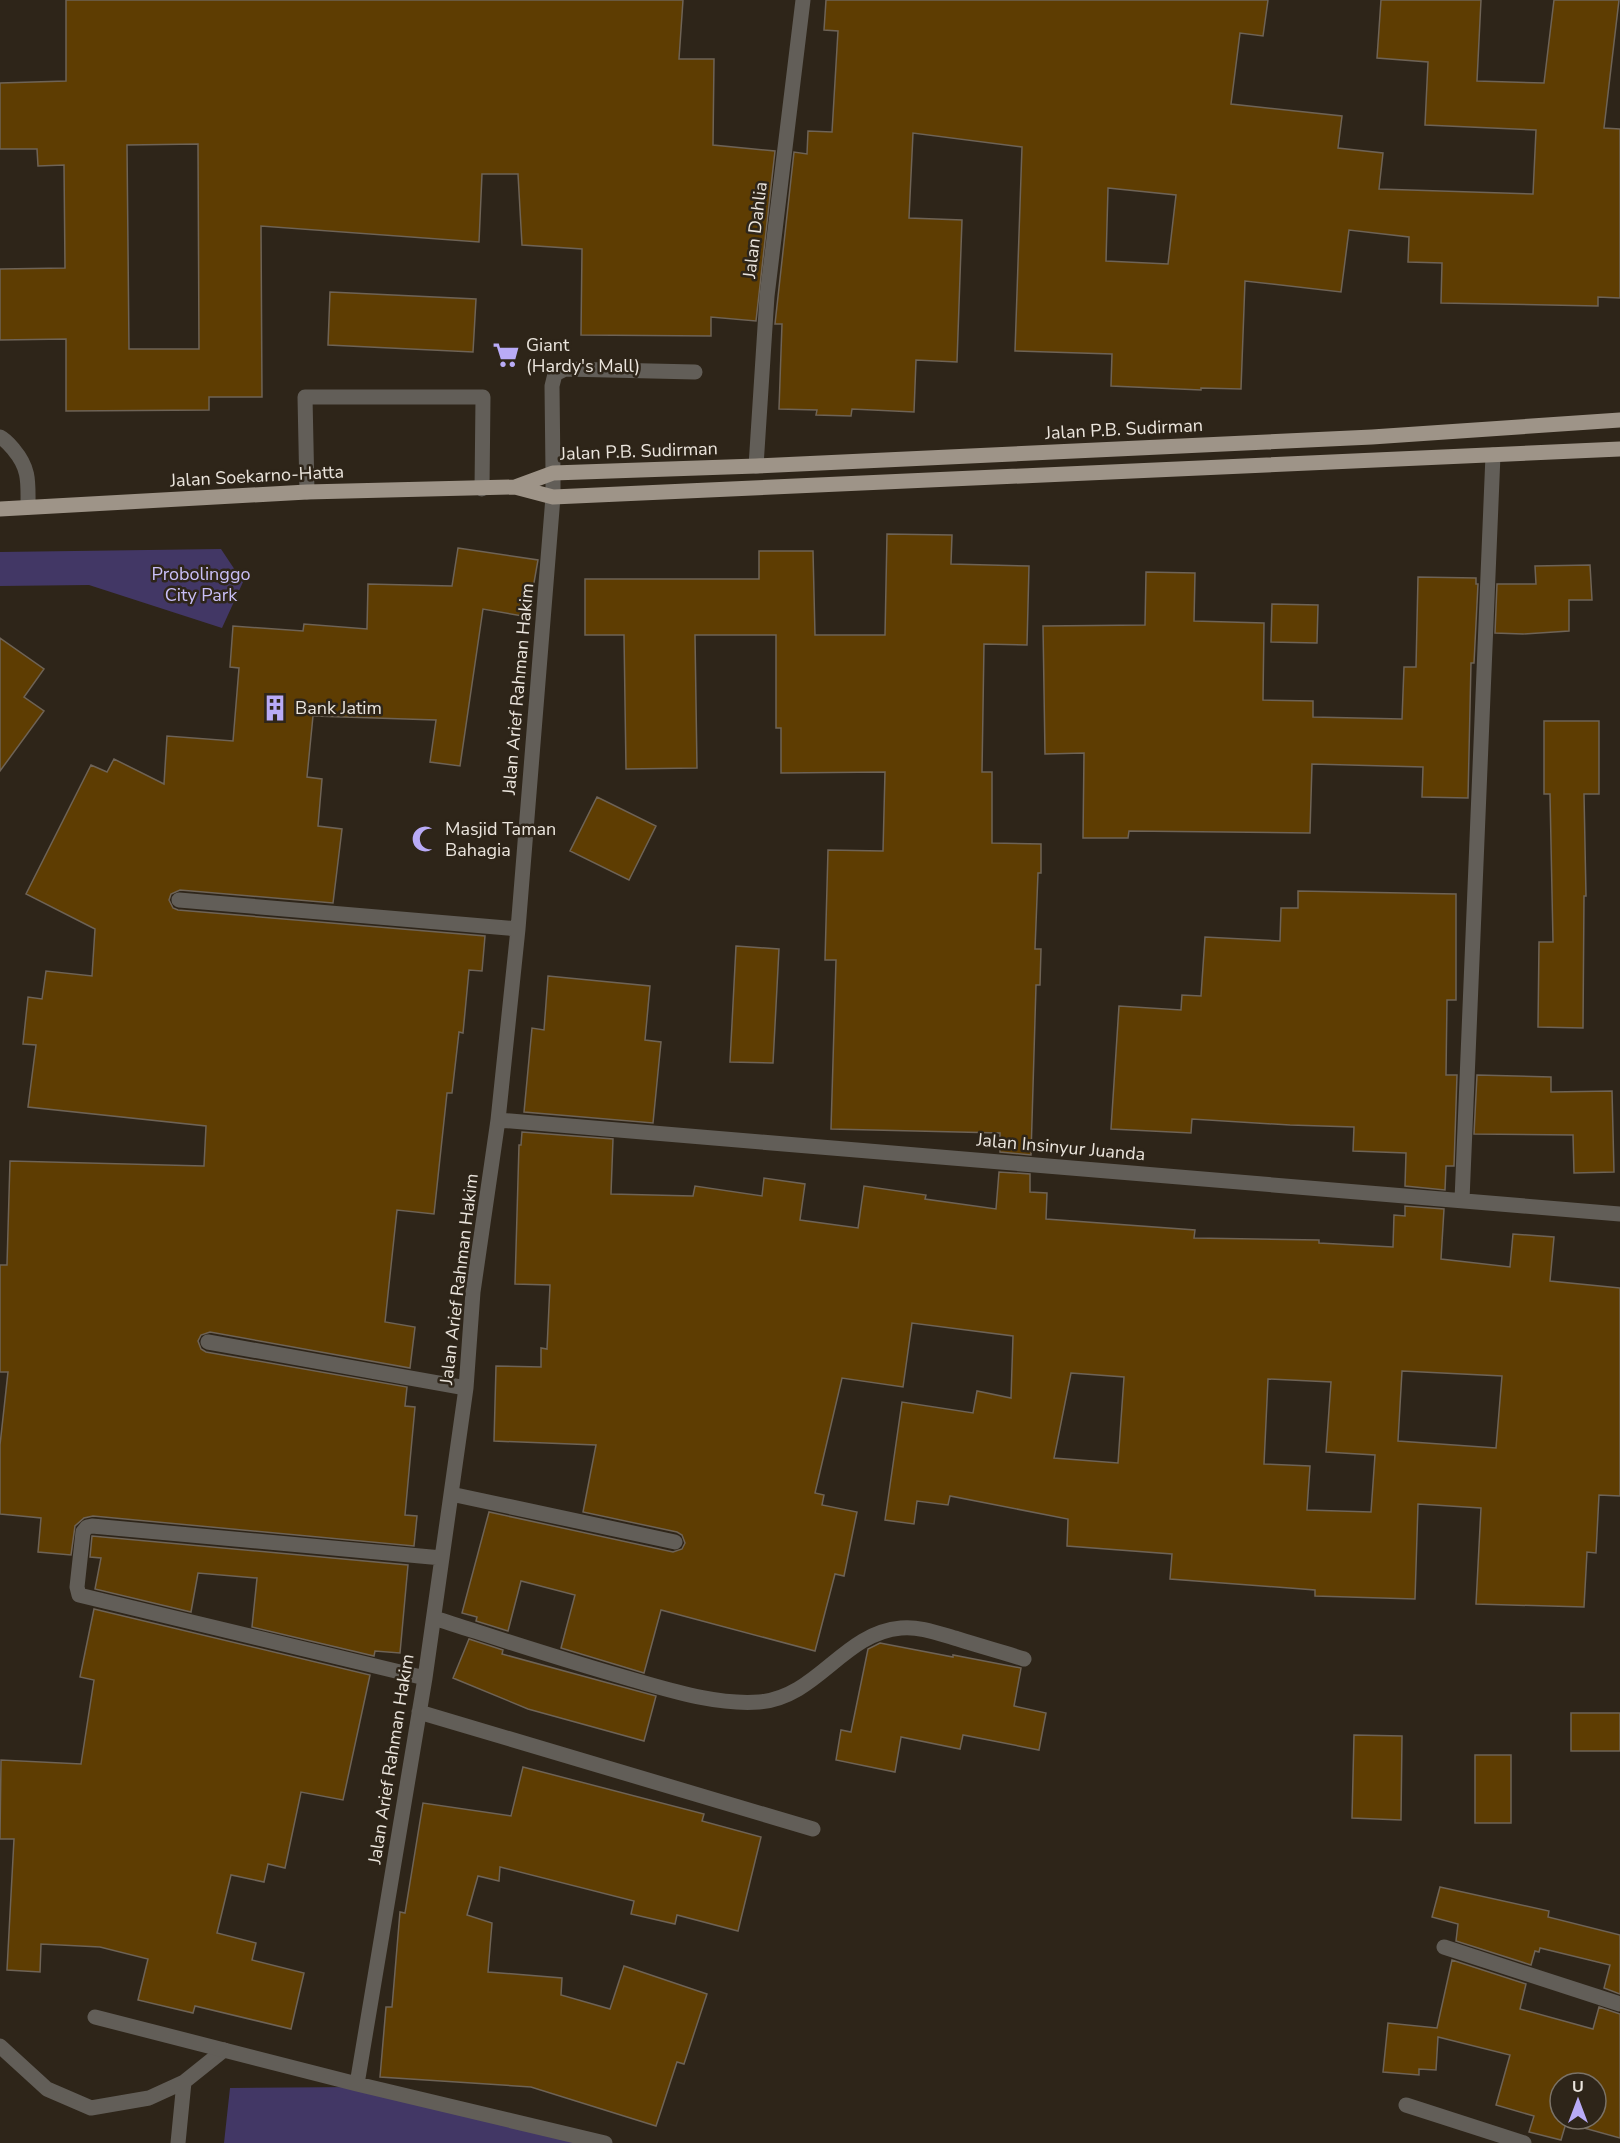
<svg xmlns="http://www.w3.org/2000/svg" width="1620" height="2143" font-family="'Nunito Sans',sans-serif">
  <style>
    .green { fill: #423765 }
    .building { fill: #5e3d02; stroke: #6e6356; stroke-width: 1.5; fill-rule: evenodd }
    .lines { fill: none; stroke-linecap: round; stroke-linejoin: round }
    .service { stroke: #625e58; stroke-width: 15 }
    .minor { stroke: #625e58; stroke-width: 15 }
    .primary { stroke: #9e9488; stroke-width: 15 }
    .labels { text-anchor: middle; stroke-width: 5; stroke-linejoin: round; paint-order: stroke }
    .street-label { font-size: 18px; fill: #ebe5dd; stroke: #2e2519 }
    .poi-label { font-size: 18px; fill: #ebe5dd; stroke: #2e2519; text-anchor: start }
    .park-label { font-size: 18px; fill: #c9bff7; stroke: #2e2519 }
  </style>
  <rect width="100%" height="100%" fill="#2e2519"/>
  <path class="green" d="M 221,549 L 243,582 L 222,628 L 89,585 L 0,586 L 0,552 Z
    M 358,2087 L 578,2143 L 224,2143 L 230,2088 Z"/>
  <path class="building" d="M 66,0 L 683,0 L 679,59 L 714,59 L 713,145 L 775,151 L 756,321 L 711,317 L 711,336 L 581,335 L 582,249 L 522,245 L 518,174 L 482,174 L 479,242 L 261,226 L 262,397 L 209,397 L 209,410 L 66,411 L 66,339 L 0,340 L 0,269 L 65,268 L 64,165 L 38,166 L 37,149 L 0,149 L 0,83 L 66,81 ZM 198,144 L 199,349 L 129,349 L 127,145 Z
    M 826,0 L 1268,0 L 1263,36 L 1240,33 L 1231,104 L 1342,116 L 1338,148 L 1383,153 L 1379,189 L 1533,194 L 1536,130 L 1425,125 L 1428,62 L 1377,58 L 1381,0 L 1481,0 L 1477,81 L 1544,83 L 1554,0 L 1619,0 L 1604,128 L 1620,129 L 1620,298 L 1598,297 L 1598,306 L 1441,303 L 1442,263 L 1408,262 L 1409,237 L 1349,230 L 1341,292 L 1245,281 L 1241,389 L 1201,388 L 1201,390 L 1111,386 L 1112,354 L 1015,351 L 1022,147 L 913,133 L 909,218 L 962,220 L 957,362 L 916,360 L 914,412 L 852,409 L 851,416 L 816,415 L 817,410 L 779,409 L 782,324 L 775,324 L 794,152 L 807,154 L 808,131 L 832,132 L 838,31 L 824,30 ZM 1108,188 L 1176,195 L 1168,264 L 1106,261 Z
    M 330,292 L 476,299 L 473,352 L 328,345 Z
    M 887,534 L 952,535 L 951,564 L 1029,566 L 1027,645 L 984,644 L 982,772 L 992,772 L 992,843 L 1041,844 L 1041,873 L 1038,873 L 1035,949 L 1041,949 L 1040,985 L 1036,985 L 1031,1155 L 1000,1152 L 1000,1133 L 831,1129 L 836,960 L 825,960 L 828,850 L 883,851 L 885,772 L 781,773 L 781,728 L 776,728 L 776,635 L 695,635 L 697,768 L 626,769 L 624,635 L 585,635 L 585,579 L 759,579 L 759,551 L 813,551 L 815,635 L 885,635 Z
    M 458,548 L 538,560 L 528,617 L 483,609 L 460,766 L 430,762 L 436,720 L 313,716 L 307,777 L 322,779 L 318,826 L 342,829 L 333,903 L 180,890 L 171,894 L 169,900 L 173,908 L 178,910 L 485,936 L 482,971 L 469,970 L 463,1033 L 459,1032 L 452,1093 L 447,1093 L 434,1214 L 397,1210 L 385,1322 L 415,1327 L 410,1368 L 210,1332 L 201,1335 L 198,1341 L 201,1349 L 206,1352 L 407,1387 L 405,1406 L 415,1407 L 405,1515 L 417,1516 L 414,1546 L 93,1516 L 84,1518 L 75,1526 L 71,1555 L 38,1552 L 41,1518 L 0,1514 L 0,1445 L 8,1372 L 0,1372 L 0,1265 L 7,1265 L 10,1161 L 204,1166 L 206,1126 L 28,1107 L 36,1045 L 23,1044 L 28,997 L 42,999 L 46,971 L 92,976 L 95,929 L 26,894 L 91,765 L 107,772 L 114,759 L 164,784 L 167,736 L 233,741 L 239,668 L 230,667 L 233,626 L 303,631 L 304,624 L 367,629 L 368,584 L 452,586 Z
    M 1590,565 L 1592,600 L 1569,600 L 1569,631 L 1523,634 L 1495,633 L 1497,584 L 1536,584 L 1535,566 Z
    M 1146,572 L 1195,573 L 1194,621 L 1264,623 L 1263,700 L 1313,701 L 1313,717 L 1402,719 L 1404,667 L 1416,667 L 1418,577 L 1476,578 L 1476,584 L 1478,584 L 1474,663 L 1471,663 L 1468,798 L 1422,797 L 1423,767 L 1312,764 L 1310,833 L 1129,831 L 1128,838 L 1083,838 L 1084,753 L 1045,754 L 1043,626 L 1145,625 Z
    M 1272,604 L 1318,605 L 1317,643 L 1271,642 Z
    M 0,638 L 44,669 L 24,697 L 44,711 L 0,771 Z
    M 1544,721 L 1599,721 L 1599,794 L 1584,794 L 1586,896 L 1584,896 L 1583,1028 L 1538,1027 L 1539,942 L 1553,942 L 1550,794 L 1544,794 Z
    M 597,797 L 656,826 L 629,880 L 570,851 Z
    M 1298,891 L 1456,894 L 1456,1000 L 1447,1000 L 1446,1075 L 1457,1075 L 1454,1166 L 1446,1166 L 1445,1190 L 1405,1186 L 1406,1153 L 1353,1151 L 1354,1127 L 1290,1125 L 1192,1119 L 1191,1133 L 1111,1129 L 1119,1006 L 1181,1010 L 1182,995 L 1201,996 L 1205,937 L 1280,941 L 1281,908 L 1298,908 Z
    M 736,946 L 779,949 L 773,1063 L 730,1062 Z
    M 548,976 L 650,986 L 645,1040 L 661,1042 L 653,1123 L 524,1112 L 532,1028 L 544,1030 Z
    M 1477,1075 L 1551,1077 L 1551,1092 L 1612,1091 L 1614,1172 L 1574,1173 L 1573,1135 L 1474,1134 Z
    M 522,1132 L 613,1139 L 611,1194 L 693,1196 L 695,1186 L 762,1196 L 764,1178 L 805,1184 L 800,1220 L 858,1228 L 864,1186 L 926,1195 L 925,1199 L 996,1209 L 999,1172 L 1030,1174 L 1030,1192 L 1047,1193 L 1046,1219 L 1195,1230 L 1194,1238 L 1319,1240 L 1319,1243 L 1393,1247 L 1394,1215 L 1405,1216 L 1405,1206 L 1444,1209 L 1441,1259 L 1510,1267 L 1513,1234 L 1554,1237 L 1550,1281 L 1620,1288 L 1620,1496 L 1599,1495 L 1596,1553 L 1587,1552 L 1584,1607 L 1476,1604 L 1481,1508 L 1418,1504 L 1415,1599 L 1315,1596 L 1315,1590 L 1170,1579 L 1172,1554 L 1067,1546 L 1068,1519 L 950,1496 L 948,1505 L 917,1501 L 914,1524 L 885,1520 L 902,1402 L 973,1413 L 977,1391 L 1011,1398 L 1013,1336 L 912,1323 L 903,1387 L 842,1378 L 815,1493 L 824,1495 L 822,1505 L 857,1512 L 844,1576 L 835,1574 L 815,1651 L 661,1610 L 644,1673 L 561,1648 L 575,1595 L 521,1581 L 508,1631 L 476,1621 L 477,1617 L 462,1613 L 489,1512 L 673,1552 L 682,1549 L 685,1543 L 682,1535 L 677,1532 L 583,1512 L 596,1445 L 494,1441 L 496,1366 L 541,1367 L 541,1348 L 547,1349 L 550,1285 L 515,1284 L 519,1145 L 521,1145 ZM 1402,1371 L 1502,1376 L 1496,1448 L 1398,1441 ZM 1071,1373 L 1124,1377 L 1118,1463 L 1054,1458 ZM 1268,1379 L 1331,1382 L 1326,1452 L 1375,1455 L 1371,1512 L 1307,1510 L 1310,1466 L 1264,1464 Z
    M 92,1536 L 408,1565 L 400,1653 L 375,1651 L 374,1656 L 252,1627 L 257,1578 L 198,1573 L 191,1612 L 95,1589 L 101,1558 L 90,1557 Z
    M 94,1609 L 370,1675 L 343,1800 L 301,1792 L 285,1868 L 268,1864 L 264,1882 L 231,1875 L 217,1933 L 256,1943 L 252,1960 L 304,1973 L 291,2029 L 195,2006 L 193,2013 L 138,2000 L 148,1959 L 100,1947 L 41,1944 L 40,1972 L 7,1970 L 14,1839 L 0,1839 L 1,1760 L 81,1764 L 94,1680 L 80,1677 Z
    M 469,1639 L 503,1650 L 502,1654 L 656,1696 L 644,1741 L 528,1709 L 453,1678 Z
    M 880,1643 L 953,1657 L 953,1655 L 1021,1668 L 1014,1706 L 1046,1713 L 1039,1750 L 963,1735 L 960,1749 L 901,1737 L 895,1772 L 836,1760 L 841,1730 L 851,1732 L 868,1649 Z
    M 1571,1713 L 1620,1713 L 1620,1751 L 1571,1751 Z
    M 1354,1735 L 1402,1736 L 1401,1820 L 1352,1818 Z
    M 1475,1755 L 1511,1755 L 1511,1823 L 1475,1823 Z
    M 523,1767 L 704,1814 L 702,1821 L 761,1837 L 738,1931 L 677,1915 L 675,1924 L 631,1914 L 634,1901 L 500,1867 L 499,1881 L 478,1876 L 467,1915 L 492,1923 L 488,1972 L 562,1978 L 561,1995 L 610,2009 L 624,1966 L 707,1994 L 684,2064 L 677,2062 L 656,2126 L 531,2087 L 380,2077 L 386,2007 L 392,2007 L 400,1912 L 405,1913 L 423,1803 L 511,1816 Z
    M 1440,1887 L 1549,1911 L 1548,1917 L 1620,1935 L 1620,1994 L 1604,1988 L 1610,1965 L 1540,1948 L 1539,1952 L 1535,1951 L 1531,1965 L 1456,1941 L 1458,1924 L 1432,1917 Z
    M 1452,1960 L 1526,1984 L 1520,2009 L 1593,2029 L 1599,2007 L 1620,2014 L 1620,2138 L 1566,2123 L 1561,2140 L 1529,2132 L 1534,2116 L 1496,2105 L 1510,2055 L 1438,2037 L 1436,2070 L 1419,2069 L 1419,2075 L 1383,2072 L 1388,2023 L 1437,2028 ZM 1560,2083 L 1596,2083 L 1596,2119 L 1560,2119 Z"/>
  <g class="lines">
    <path class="service" d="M 0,437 C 6,440 9,444 14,450 C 30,469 28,483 28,507
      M 553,473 L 552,386 L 555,374 L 565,369 L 695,372
      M 307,492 L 305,397 L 483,397 L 482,489
      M 0,2046 L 47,2089 L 91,2108 L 149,2098 L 184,2082 L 224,2050
      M 178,2143 L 184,2082"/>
    <path class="minor" d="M 756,466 L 767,296 L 803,0
      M 179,900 L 518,929
      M 498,1120 L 1620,1214
      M 1462,1200 L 1493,455
      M 208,1342 L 466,1388
      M 451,1494 L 675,1542
      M 434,1618 C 500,1639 566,1661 634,1680 C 673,1691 717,1705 759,1702 C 818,1697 843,1633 901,1628 C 920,1626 940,1634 958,1639 C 980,1646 1002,1652 1024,1659
      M 425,1678 L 79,1595 L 77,1587 L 83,1532 L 87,1527 L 92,1526 L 442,1558
      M 419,1712 L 813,1829
      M 1444,1947 L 1620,2004
      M 95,2017 L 357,2084 L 605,2143
      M 357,2084 L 425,1678 L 466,1388 L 473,1292 L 498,1120 L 518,929 L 553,497 L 553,473
      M 1406,2105 L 1524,2143"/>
    <path class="primary" d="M 515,487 L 553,473 L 756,466 L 1372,437 L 1620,420
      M 0,509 L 307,492 L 515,487 L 553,497 L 1620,449"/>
  </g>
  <defs>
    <g id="supermarket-bare" transform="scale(2.07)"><path d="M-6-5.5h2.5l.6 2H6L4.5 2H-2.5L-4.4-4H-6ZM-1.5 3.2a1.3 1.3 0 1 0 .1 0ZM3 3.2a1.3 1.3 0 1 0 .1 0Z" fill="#b9abf7" stroke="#2e2519" stroke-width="2.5" paint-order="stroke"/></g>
    <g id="building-bare" transform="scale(2.07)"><path d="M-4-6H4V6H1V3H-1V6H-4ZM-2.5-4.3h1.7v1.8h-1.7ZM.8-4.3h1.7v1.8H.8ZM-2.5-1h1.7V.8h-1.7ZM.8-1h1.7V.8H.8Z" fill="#b9abf7" stroke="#2e2519" stroke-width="2.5" paint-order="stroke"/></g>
    <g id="mosque-bare" transform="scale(2.07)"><path d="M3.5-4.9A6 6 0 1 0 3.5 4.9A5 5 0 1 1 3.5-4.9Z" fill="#b9abf7" stroke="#2e2519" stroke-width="2.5" paint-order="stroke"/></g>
  </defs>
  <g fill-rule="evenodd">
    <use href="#supermarket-bare" x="506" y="355"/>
    <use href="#building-bare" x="275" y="708"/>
    <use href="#mosque-bare" x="425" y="839"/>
  </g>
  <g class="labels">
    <g class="street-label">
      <text transform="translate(755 230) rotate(-83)" y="6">Jalan Dahlia</text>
      <text transform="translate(1124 429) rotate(-3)" y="6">Jalan P.B. Sudirman</text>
      <text transform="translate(639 451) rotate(-2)" y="6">Jalan P.B. Sudirman</text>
      <text transform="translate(257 476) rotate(-3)" y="6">Jalan Soekarno-Hatta</text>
      <text transform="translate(518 689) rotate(-85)" y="6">Jalan Arief Rahman Hakim</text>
      <text transform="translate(1061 1147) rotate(5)" y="6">Jalan Insinyur Juanda</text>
      <text transform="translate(459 1279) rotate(-83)" y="6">Jalan Arief Rahman Hakim</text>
      <text transform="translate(391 1759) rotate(-81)" y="6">Jalan Arief Rahman Hakim</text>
    </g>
    <g class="poi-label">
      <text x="526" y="351">Giant<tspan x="526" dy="21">(Hardy's Mall)</tspan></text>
      <text x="295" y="714">Bank Jatim</text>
      <text x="445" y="835">Masjid Taman<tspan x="445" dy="21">Bahagia</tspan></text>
    </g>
    <g class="park-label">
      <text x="201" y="580">Probolinggo<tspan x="201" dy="21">City Park</tspan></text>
    </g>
  </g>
  <g transform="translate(1578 2101)"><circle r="28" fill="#2e2519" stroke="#7a7267" stroke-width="1.5"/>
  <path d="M0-4.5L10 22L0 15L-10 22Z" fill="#b9abf7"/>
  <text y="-9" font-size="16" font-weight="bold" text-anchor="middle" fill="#ebe5dd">U</text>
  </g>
</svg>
